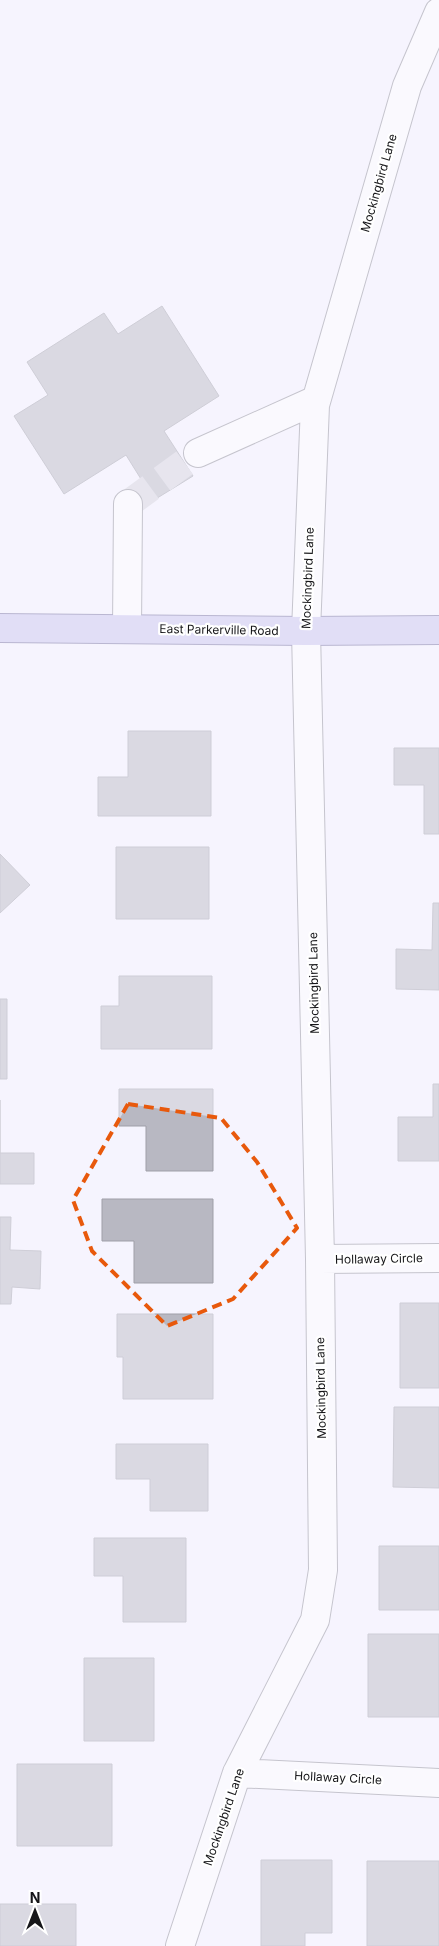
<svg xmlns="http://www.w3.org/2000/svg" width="439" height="1946" font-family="Inter,sans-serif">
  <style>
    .building { fill: #b8b8c2; stroke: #9f9fa8 }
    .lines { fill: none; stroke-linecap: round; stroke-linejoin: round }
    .minor-tunnel { stroke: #d4d3dc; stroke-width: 28; stroke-dasharray: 28 14; stroke-linecap: butt }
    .minor-casing { stroke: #8b8b94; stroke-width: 30 }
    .major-casing { stroke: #716c9c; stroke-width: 30 }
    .minor { stroke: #fff; stroke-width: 28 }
    .major { stroke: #c7c3ee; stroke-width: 28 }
    .marked { fill: none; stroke: #e8590c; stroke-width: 4; stroke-dasharray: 10 6; stroke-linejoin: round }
    .labels { text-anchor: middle; stroke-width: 4.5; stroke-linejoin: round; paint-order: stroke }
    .street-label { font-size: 12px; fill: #161619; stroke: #fff }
  </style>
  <rect width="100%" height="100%" fill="#f5f4fe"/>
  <path class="building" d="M 162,306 L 219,396 L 164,431 L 193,476 L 154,500 L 126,455 L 64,494 L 14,416 L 48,395 L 27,362 L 104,313 L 118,334 Z
    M 128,731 L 211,731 L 211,816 L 98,816 L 98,777 L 128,777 Z
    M 394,748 L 439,748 L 439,834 L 424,834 L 424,785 L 394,785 Z
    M 116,847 L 209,847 L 209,919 L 116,919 Z
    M 0,854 L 30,885 L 0,913 Z
    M 433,903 L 439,903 L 439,990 L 396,989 L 396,949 L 432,950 Z
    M 119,976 L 212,976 L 212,1049 L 101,1049 L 101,1006 L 119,1006 Z
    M 0,999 L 7,999 L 7,1079 L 0,1079 Z
    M 433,1084 L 439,1084 L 439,1161 L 398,1161 L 398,1117 L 433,1117 Z
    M 119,1089 L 213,1089 L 213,1171 L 146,1171 L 146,1126 L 119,1126 Z
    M 0,1100 L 0,1153 L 34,1153 L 34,1184 L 0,1184 Z
    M 102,1199 L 213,1199 L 213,1283 L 134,1283 L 134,1241 L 102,1241 Z
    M 0,1217 L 11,1217 L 10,1250 L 41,1251 L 40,1289 L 12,1287 L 11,1304 L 0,1304 Z
    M 400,1303 L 439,1303 L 439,1388 L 400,1388 Z
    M 117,1314 L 213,1314 L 213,1399 L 123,1399 L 123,1357 L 117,1357 Z
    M 394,1407 L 439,1407 L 439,1488 L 393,1487 Z
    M 116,1444 L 208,1444 L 208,1511 L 150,1511 L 150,1479 L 116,1479 Z
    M 94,1538 L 186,1538 L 186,1622 L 123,1622 L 123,1576 L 94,1576 Z
    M 379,1546 L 439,1546 L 439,1610 L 379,1610 Z
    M 368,1634 L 439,1634 L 439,1717 L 368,1717 Z
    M 84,1658 L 154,1658 L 154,1741 L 84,1741 Z
    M 17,1764 L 112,1764 L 112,1846 L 17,1846 Z
    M 261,1860 L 332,1860 L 332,1933 L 305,1933 L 305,1946 L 261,1946 Z
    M 367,1861 L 439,1861 L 439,1946 L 367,1946 Z
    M 0,1904 L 76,1904 L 76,1946 L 0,1946 Z"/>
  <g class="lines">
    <path class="minor-tunnel" d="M 128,504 L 198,453"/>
    <g class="minor-casing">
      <path id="minor" d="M 198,453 L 316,400
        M 127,629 L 128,504
        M 320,1259 L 439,1258
        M 237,1773 L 439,1783
        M 180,1946 L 237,1773 L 315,1620 L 323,1570 L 320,1259 L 306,631 L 315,405 L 407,86 L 439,12"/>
    </g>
    <g class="major-casing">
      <path id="major" d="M 0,628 L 306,631 L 439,630"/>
    </g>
    <use href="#minor" class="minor"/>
    <use href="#major" class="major"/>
  </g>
  <path d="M0 0H439V1946H0ZM 128,1104 L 221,1118 L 257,1162 L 297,1228 L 233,1299 L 167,1326 L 92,1251 L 73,1200 Z" fill="#f5f4fe" fill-opacity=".55" fill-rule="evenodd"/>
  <path class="marked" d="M 128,1104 L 221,1118 L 257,1162 L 297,1228 L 233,1299 L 167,1326 L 92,1251 L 73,1200 Z"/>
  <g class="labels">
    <g class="street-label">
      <text transform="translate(379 183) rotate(-74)" y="4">Mockingbird Lane</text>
      <text transform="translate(308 578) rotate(-88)" y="4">Mockingbird Lane</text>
      <text transform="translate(219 630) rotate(1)" y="4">East Parkerville Road</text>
      <text transform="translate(314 983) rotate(-91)" y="4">Mockingbird Lane</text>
      <text transform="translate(379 1259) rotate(-1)" y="4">Hollaway Circle</text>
      <text transform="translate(321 1388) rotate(-91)" y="4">Mockingbird Lane</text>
      <text transform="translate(338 1778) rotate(3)" y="4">Hollaway Circle</text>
      <text transform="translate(224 1817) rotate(-71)" y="4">Mockingbird Lane</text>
    </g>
  </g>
  <g transform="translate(35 1911)" stroke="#ffffff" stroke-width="4" paint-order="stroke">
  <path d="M0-4L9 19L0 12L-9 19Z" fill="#161619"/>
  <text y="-8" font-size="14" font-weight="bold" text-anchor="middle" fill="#161619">N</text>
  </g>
</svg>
